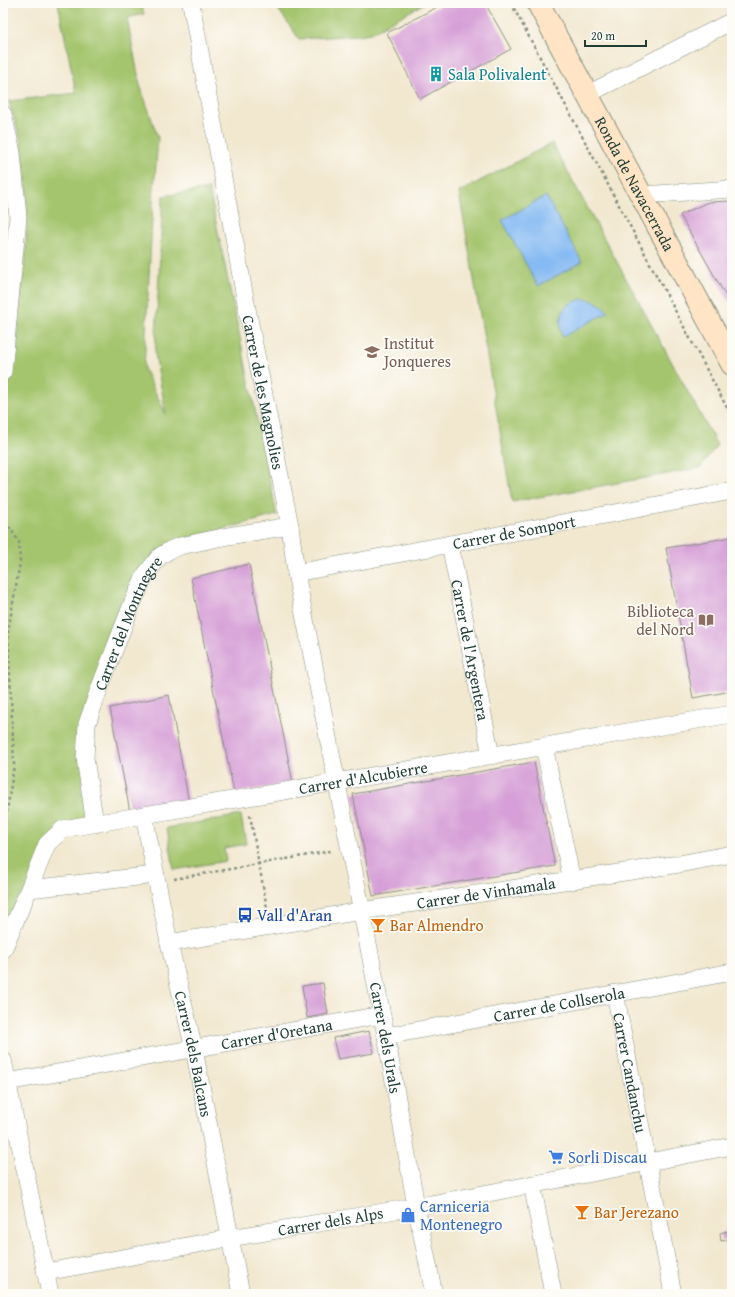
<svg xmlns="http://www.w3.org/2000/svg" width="735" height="1297" font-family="'Gentium Book Plus',serif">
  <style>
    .green { fill: #a4c56d; stroke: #628150 }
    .water { fill: #85baf3; stroke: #527c94 }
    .building { fill: #d69fd7 }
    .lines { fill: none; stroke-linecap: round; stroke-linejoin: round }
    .street-casing { stroke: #889282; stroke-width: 18 }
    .secondary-casing { stroke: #889282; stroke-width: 24 }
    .path { stroke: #889282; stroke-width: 2.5; stroke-dasharray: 3 3; stroke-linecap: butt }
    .street { stroke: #fff; stroke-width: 17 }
    .secondary { stroke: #ffe4c6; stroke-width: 22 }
    .labels { text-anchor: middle; stroke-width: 3.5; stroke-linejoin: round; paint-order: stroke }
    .culture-label { font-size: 16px; fill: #0d838f; stroke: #fdfcf7; text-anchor: start }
    .street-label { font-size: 16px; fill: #1f3d34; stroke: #fdfcf7 }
    .education-label { font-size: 16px; fill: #785e54; stroke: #fdfcf7; text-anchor: start }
    .transit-label { font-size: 16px; fill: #164399; stroke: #fdfcf7; text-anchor: start }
    .food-label { font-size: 16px; fill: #c56008; stroke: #fdfcf7; text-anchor: start }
    .shop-label { font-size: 16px; fill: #366cbe; stroke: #fdfcf7; text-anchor: start }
  </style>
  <rect width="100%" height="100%" fill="#fdfcf7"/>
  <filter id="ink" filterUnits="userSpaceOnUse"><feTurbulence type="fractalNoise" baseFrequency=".025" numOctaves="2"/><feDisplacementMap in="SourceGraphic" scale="8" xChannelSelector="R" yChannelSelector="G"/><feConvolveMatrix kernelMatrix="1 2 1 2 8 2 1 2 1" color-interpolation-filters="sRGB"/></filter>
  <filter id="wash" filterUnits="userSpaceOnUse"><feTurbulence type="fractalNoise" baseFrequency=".012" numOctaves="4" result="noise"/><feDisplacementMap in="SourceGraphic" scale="16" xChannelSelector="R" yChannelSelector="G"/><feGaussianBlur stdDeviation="0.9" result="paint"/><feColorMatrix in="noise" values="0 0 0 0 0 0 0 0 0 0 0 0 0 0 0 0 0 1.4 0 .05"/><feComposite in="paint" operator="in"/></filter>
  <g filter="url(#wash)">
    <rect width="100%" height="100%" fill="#f2e8d0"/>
    <path class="green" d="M 58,3 L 141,3 L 144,14 L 127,18 L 140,85 L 158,138 L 153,202 L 144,369 L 166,414 L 155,354 L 163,196 L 209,189 L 277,515 L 177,541 L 157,552 L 85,712 L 87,819 L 62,824 L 3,934 L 3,427 L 18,326 L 26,249 L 27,188 L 21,142 L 9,101 L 76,93 Z
      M 274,3 L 425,3 L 371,33 L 358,35 L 299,39 Z
      M 552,143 L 717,445 L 700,468 L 512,502 L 459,192 Z
      M 241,815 L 246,844 L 224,848 L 226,861 L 174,870 L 167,828 Z"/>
    <path class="water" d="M 546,196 L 582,262 L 538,286 L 502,220 Z
      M 582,299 C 594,300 601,303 608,312 L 563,337 C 558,328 560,314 567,306 C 571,302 578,301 582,299 Z"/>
    <g id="blocks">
      <path class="building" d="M 445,3 L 485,3 L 511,49 L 420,99 L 387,33 Z
        M 732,201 L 732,307 L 680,215 L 708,202 Z
        M 732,537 L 732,691 L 693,698 L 666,548 Z
        M 249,564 L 293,783 L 234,793 L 191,578 Z
        M 169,695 L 189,803 L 130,812 L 110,708 Z
        M 534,762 L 555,866 L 373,896 L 353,794 Z
        M 323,983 L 328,1014 L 307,1018 L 302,986 Z
        M 369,1031 L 374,1053 L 338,1059 L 333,1038 Z
        M 732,1230 L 732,1239 L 721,1241 L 720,1233 Z"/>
    </g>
  </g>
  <g filter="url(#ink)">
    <use href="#blocks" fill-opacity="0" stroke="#889282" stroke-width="1"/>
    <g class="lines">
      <g class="street-casing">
        <g id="street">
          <path id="s1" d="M 191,3 L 248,314 L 290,526 L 296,573 L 386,1036 L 416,1206 L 434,1294"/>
          <path d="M 588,94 L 732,21"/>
          <path d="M 3,114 L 12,153 L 18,217 L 3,372"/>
          <path d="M 642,195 L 732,189"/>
          <path id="s2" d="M 450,544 L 491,756"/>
          <path id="s3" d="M 296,573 L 732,491"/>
          <path d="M 544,746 L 572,881"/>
          <path id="s4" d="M 144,815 L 169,943 L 194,1049 L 241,1294"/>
          <path id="s5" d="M 95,824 L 85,758 L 87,724 L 98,692 L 132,604 L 145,575 L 160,556 L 170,550 L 180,546 L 228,536 L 290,526"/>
          <path id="s6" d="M 29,889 L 47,844 L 63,829 L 732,714"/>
          <path id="s7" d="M 169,943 L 361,911 L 679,864 L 732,854"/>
          <path d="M 3,950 L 29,889 L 156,875"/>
          <path id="s8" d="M 615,993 L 673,1294"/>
          <path id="s9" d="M 386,1036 L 732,972"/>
          <path d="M 3,1060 L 50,1294"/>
          <path id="s10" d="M 7,1082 L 381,1015"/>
          <path d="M 532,1184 L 553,1294"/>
          <path id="s11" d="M 46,1272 L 230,1238 L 431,1204 L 732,1146"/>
        </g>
      </g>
      <g class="secondary-casing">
        <g id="secondary">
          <path id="s12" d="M 538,3 L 732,364"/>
        </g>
      </g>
      <path class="path" d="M 511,3 L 732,417
        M 3,524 L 10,528 L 19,542 L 20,563 L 8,631 L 14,765 L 3,837
        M 250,815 L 267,908
        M 174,879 L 331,851"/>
      <use href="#street" class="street"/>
      <use href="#secondary" class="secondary"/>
    </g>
  </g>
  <defs>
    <g id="building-bare" transform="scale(1.2)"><path d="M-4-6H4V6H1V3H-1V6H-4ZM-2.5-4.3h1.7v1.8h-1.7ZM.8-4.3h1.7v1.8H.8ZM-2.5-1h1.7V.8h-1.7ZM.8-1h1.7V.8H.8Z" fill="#0f9aa8" stroke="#fdfcf7" stroke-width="2.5" paint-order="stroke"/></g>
    <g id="school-bare" transform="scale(1.2)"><path d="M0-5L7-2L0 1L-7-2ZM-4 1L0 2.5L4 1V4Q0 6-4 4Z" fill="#8d6e63" stroke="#fdfcf7" stroke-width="2.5" paint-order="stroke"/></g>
    <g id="library-bare" transform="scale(1.2)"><path d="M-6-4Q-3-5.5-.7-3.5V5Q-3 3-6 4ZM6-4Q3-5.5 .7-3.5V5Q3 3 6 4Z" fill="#8d6e63" stroke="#fdfcf7" stroke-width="2.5" paint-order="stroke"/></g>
    <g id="bus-bare" transform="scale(1.2)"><path d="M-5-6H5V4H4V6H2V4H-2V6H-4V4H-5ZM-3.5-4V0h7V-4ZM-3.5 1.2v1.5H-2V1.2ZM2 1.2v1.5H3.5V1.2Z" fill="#1a4fb4" stroke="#fdfcf7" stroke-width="2.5" paint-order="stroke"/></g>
    <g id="bar-bare" transform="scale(1.2)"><path d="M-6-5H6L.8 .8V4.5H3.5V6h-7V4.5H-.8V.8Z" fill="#e8710a" stroke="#fdfcf7" stroke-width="2.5" paint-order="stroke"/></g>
    <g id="supermarket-bare" transform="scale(1.2)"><path d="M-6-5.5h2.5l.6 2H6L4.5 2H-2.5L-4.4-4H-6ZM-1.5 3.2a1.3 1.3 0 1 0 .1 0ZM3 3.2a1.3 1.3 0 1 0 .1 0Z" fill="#3f7fe0" stroke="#fdfcf7" stroke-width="2.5" paint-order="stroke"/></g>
    <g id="shop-bare" transform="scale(1.2)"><path d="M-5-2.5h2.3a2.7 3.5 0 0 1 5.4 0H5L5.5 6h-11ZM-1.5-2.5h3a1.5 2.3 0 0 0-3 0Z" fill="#3f7fe0" stroke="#fdfcf7" stroke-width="2.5" paint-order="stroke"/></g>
  </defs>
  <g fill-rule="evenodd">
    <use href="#building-bare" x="436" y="74"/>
    <use href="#school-bare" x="372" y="352"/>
    <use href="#library-bare" x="706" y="620"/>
    <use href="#bus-bare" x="245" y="915"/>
    <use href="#bar-bare" x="378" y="925"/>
    <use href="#supermarket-bare" x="556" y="1157"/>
    <use href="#bar-bare" x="582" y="1212"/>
    <use href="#shop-bare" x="408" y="1215"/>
  </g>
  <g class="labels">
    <g class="culture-label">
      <text x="448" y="80">Sala Polivalent</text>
    </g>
    <g class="street-label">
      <text dy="6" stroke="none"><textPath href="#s12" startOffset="205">Ronda de Navacerrada</textPath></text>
      <text dy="6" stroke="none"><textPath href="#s1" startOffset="396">Carrer de les Magnolies</textPath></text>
      <text dy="6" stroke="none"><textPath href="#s3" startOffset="222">Carrer de Somport</textPath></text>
      <text dy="6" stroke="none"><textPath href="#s5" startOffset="210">Carrer del Montnegre</textPath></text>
      <text dy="6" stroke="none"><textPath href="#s2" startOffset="108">Carrer de l'Argentera</textPath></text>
      <text dy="6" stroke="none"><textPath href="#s6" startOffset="375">Carrer d'Alcubierre</textPath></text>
      <text dy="6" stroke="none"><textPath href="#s7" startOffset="321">Carrer de Vinhamala</textPath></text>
      <text dy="6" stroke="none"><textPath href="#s9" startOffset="176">Carrer de Collserola</textPath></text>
      <text dy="6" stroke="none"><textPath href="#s10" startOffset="274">Carrer d'Oretana</textPath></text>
      <text dy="6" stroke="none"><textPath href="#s1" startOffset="1053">Carrer dels Urals</textPath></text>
      <text dy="6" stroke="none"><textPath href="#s4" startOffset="244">Carrer dels Balcans</textPath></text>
      <text dy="6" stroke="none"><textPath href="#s8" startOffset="81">Carrer Candanchu</textPath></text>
      <text dy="6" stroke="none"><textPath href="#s11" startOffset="289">Carrer dels Alps</textPath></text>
    </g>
    <g class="education-label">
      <text x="384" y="349">Institut<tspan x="384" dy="18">Jonqueres</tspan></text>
      <text x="694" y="617" text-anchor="end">Biblioteca<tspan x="694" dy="18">del Nord</tspan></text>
    </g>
    <g class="transit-label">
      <text x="257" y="921">Vall d'Aran</text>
    </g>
    <g class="food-label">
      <text x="390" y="931">Bar Almendro</text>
      <text x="594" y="1218">Bar Jerezano</text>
    </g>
    <g class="shop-label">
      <text x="568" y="1163">Sorli Discau</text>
      <text x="420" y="1212">Carniceria<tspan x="420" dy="18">Montenegro</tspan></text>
    </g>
  </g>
  <rect width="735" height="1297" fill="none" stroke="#fdfcf7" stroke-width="16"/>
  <path d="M585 40v6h61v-6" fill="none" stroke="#1f3d34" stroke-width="2"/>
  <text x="591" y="40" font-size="12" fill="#1f3d34" stroke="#fdfcf7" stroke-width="3" paint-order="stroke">20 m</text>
</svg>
